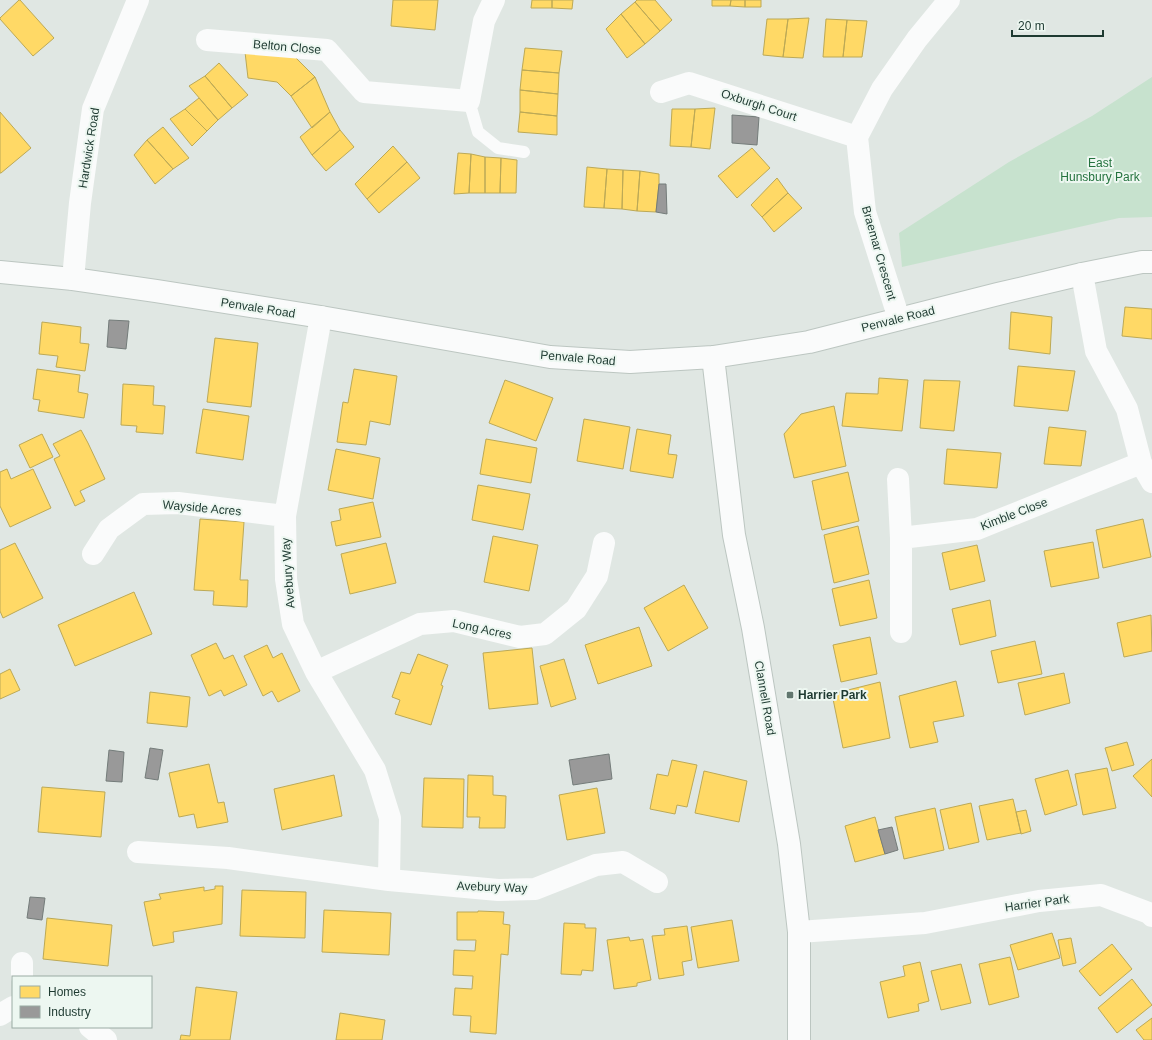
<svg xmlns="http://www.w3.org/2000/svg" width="1152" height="1040" font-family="Helvetica,sans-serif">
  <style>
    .green { fill: #c7e2ce }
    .homes { fill: #ffd966; stroke: #bca956 }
    .industry { fill: #999; stroke: #747c7a }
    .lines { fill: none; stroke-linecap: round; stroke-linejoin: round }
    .secondary-casing { stroke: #bcc6c1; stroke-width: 24 }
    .lane { stroke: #fafbfb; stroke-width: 12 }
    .street { stroke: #fafbfb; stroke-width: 22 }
    .secondary { stroke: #fafbfb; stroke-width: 22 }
    .poi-dot { fill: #62776f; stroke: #edf7f1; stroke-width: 1.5 }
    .labels { text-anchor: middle; stroke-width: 4; stroke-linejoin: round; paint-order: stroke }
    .street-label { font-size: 12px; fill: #1e3a31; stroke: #edf7f1 }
    .park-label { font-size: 12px; fill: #25733f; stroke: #edf7f1 }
    .poi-label { font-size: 12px; font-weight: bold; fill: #1e3a31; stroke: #edf7f1; text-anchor: start }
  </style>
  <rect width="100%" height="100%" fill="#e0e7e3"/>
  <path class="green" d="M 1152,77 L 1152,217 L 1119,218 L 902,267 L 899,233 L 1009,162 L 1092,116 Z"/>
  <path class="homes" d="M 19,0 L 20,0 L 54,38 L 33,56 L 0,19 L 0,18 Z
    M 393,0 L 438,0 L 435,30 L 391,26 Z
    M 532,0 L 552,0 L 552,8 L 531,8 Z
    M 552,0 L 573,0 L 572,9 L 552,8 Z
    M 637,0 L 655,0 L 672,20 L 660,31 L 635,2 Z
    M 712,0 L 731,0 L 730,6 L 712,6 Z
    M 731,0 L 745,0 L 745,7 L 730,6 Z
    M 745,0 L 761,0 L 761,7 L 745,7 Z
    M 635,2 L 660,31 L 645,44 L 621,14 Z
    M 621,14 L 645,44 L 627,58 L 606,29 Z
    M 809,18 L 803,58 L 783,57 L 788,19 Z
    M 767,19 L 788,19 L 783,57 L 763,55 Z
    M 826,19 L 847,20 L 843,57 L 823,57 Z
    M 847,20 L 867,21 L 862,57 L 843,57 Z
    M 525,48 L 562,51 L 559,73 L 522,70 Z
    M 245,52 L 293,55 L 315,77 L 291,96 L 277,82 L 248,78 Z
    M 219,63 L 248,95 L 232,108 L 205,76 Z
    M 522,70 L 559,73 L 558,94 L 520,90 Z
    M 205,76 L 232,108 L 218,120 L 189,86 Z
    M 315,77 L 330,112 L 312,128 L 291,96 Z
    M 520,90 L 558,94 L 557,116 L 520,112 Z
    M 199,98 L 218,120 L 207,131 L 185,109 Z
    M 715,108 L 710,149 L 691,147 L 695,109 Z
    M 185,109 L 207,131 L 192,146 L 170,119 Z
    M 672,109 L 695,109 L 691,147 L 670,146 Z
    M 0,112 L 31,148 L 1,173 L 0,173 Z
    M 330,112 L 340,130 L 312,155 L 300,137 Z
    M 520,112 L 557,116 L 557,135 L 518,132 Z
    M 163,127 L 189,158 L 173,169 L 147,140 Z
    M 340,130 L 354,147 L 326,171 L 312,155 Z
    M 147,140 L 173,169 L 155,184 L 134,155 Z
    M 393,146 L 407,162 L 367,199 L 355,184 Z
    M 752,148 L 770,168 L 737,198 L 718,176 Z
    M 458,153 L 471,154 L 469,193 L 454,194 Z
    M 471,154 L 485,157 L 485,193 L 469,193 Z
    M 485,157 L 501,158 L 500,193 L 485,193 Z
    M 501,158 L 517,160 L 516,193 L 500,193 Z
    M 407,162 L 420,178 L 379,213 L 367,199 Z
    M 587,167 L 607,169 L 604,208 L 584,207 Z
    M 607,169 L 623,170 L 622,209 L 604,208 Z
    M 623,170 L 640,171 L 637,211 L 622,209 Z
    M 640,171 L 659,174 L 659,184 L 656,212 L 637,211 Z
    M 777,178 L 788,193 L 762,217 L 751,205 Z
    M 788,193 L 802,208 L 774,232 L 762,217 Z
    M 1125,307 L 1152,309 L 1152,339 L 1122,336 Z
    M 1011,312 L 1052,317 L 1050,354 L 1009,349 Z
    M 42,322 L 81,327 L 80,343 L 89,344 L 85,371 L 56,367 L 58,356 L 39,354 Z
    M 215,338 L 258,343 L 251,407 L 207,402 Z
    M 1018,366 L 1075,371 L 1068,411 L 1014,406 Z
    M 37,369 L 80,375 L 78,392 L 88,394 L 84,418 L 38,411 L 40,400 L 33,399 Z
    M 354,369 L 397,376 L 390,425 L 370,421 L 366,445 L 337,442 L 343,402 L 348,403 Z
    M 879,378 L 908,380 L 902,431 L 842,426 L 846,393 L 878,394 Z
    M 505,380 L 553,398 L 536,441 L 489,423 Z
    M 924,380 L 960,381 L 954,431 L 920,428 Z
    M 123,384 L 154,386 L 153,405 L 165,406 L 163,434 L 136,432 L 137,426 L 121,425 Z
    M 834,406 L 846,466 L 794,478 L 784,434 L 801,414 Z
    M 203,409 L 249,416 L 243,460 L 196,453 Z
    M 584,419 L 630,427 L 623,469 L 577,461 Z
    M 1049,427 L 1086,431 L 1081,466 L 1044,464 Z
    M 637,429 L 671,435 L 668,454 L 677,455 L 673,478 L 630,471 Z
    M 81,430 L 88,443 L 105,479 L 80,491 L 85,501 L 75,506 L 54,459 L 60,456 L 53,444 Z
    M 42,434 L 53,457 L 30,468 L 19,445 Z
    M 486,439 L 537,448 L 531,483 L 480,474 Z
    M 336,449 L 380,458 L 373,499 L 328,490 Z
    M 947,449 L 1001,453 L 997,488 L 944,484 Z
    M 7,469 L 11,479 L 33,469 L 51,508 L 10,527 L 0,506 L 0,472 Z
    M 848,472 L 859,521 L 822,530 L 812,481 Z
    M 478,485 L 530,494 L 523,530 L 472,520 Z
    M 373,502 L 381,537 L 336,546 L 331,522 L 341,520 L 339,509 Z
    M 200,519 L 244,522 L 240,580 L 248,580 L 247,607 L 213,605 L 214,591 L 194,590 Z
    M 1143,519 L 1151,557 L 1103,568 L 1096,530 Z
    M 858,526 L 869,574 L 834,583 L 824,535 Z
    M 493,536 L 538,545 L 529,591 L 484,582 Z
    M 1093,542 L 1099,578 L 1051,587 L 1044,551 Z
    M 15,543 L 43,598 L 3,618 L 0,611 L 0,550 Z
    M 386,543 L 396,583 L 350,594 L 341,554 Z
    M 977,545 L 985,581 L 950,590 L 942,553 Z
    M 869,580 L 877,618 L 840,626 L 832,589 Z
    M 684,585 L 708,628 L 668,651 L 644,608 Z
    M 134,592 L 152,634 L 75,666 L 58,625 Z
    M 990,600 L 996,636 L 960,645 L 952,609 Z
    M 1151,615 L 1152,651 L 1124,657 L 1117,623 Z
    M 639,627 L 652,666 L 598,684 L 585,645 Z
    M 870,637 L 877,674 L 841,682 L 833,645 Z
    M 1035,641 L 1042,674 L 998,683 L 991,651 Z
    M 216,643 L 224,659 L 233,655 L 247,685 L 224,696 L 221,690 L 209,696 L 191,655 Z
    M 267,645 L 273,658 L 282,653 L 300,691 L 278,702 L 272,691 L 263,696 L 244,656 Z
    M 532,648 L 538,704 L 489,709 L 483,653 Z
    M 418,654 L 448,665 L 441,685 L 443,686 L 431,725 L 395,714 L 400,700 L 392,697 L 401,672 L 410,674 Z
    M 564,659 L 576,699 L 551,707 L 540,666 Z
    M 10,669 L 20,690 L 0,699 L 0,674 Z
    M 1064,673 L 1070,703 L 1025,715 L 1018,683 Z
    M 956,681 L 964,716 L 933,722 L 938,742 L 910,748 L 899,696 Z
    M 880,682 L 890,738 L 843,748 L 832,694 Z
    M 150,692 L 190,697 L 187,727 L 147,723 Z
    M 1127,742 L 1134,765 L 1112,771 L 1105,748 Z
    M 1152,759 L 1152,797 L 1133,776 Z
    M 672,760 L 697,765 L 687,807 L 677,805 L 675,814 L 650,809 L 657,774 L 668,776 Z
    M 209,764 L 218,803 L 224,802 L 228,822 L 197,828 L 194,814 L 179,817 L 169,773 Z
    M 1107,768 L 1116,808 L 1083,815 L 1075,774 Z
    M 1068,770 L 1077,805 L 1045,815 L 1035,779 Z
    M 704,771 L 747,781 L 739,822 L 695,813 Z
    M 334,775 L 342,816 L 282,830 L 274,789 Z
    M 468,775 L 493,776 L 493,795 L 506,796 L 505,828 L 479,828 L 480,817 L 467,817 Z
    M 424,778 L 464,779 L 463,828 L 422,827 Z
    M 42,787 L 105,792 L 101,837 L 38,832 Z
    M 597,788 L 605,833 L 567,840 L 559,795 Z
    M 1013,799 L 1021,833 L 987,840 L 979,806 Z
    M 971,803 L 979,842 L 949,849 L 940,810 Z
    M 935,808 L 944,850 L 904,859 L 895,817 Z
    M 1026,810 L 1031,831 L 1021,834 L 1016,812 Z
    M 875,817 L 885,854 L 855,862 L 845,826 Z
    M 215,886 L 223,886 L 222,924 L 173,932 L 174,942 L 153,946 L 144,902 L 161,899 L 159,894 L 204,887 L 204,891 L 215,889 Z
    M 242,890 L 306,892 L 305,938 L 240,936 Z
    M 324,910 L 391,913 L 389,955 L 322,952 Z
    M 478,911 L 504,912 L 503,924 L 510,925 L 508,955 L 501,954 L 496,1034 L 470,1032 L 471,1016 L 453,1015 L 455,988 L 472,989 L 473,976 L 453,975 L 454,950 L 475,951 L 476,940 L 457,940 L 457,912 L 478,912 Z
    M 47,918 L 112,925 L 108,966 L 43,959 Z
    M 732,920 L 739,961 L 698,968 L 691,927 Z
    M 564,923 L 585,924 L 585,928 L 596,928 L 593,971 L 582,970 L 581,975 L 561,974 Z
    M 687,926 L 692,960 L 682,962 L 684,975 L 659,979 L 652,936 L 665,935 L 664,929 Z
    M 1052,933 L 1060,958 L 1018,970 L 1010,945 Z
    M 629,937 L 630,941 L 643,939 L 651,980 L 637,983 L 637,986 L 614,989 L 607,940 Z
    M 1071,938 L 1076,963 L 1063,966 L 1058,940 Z
    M 1112,944 L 1132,969 L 1100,996 L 1079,971 Z
    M 1010,957 L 1019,997 L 989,1005 L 979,964 Z
    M 920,962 L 929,1001 L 918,1004 L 919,1011 L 888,1018 L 880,982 L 905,976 L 903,966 Z
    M 961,964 L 971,1003 L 941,1010 L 931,971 Z
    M 1132,979 L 1152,1005 L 1117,1033 L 1098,1008 Z
    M 196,987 L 237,992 L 230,1040 L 180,1040 L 181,1035 L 190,1036 Z
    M 340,1013 L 385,1020 L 382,1040 L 336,1040 Z
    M 1152,1018 L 1152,1040 L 1144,1040 L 1136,1030 Z"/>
  <path class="industry" d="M 732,115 L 759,117 L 757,145 L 732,143 Z
    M 659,184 L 666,184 L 667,214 L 656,212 Z
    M 109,320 L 129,321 L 126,349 L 107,347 Z
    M 150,748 L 163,750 L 158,780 L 145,778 Z
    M 109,750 L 124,752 L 122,782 L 106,781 Z
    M 609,754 L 612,779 L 573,785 L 569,760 Z
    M 892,827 L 898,850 L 885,854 L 878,830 Z
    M 30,897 L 45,898 L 42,920 L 27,918 Z"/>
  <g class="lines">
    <g class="secondary-casing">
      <path id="secondary" d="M 0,272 L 73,279 L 156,291 L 321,317 L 550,357 L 630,362 L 713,357 L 809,342 L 998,294 L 1082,274 L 1142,262 L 1152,262
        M 713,357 L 734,535 L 753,628 L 789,844 L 799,932 L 799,1040"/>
    </g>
    <path class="lane" d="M 469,101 L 478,132 L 498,148 L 524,152"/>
    <path class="street" d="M 207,40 L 327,50 L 364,92 L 469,101 L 484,21 L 494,0
      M 661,92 L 689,83 L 857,137
      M 1082,274 L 1096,351 L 1127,409 L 1141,463 L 1152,482
      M 73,279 L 80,203 L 93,109 L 138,0
      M 321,317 L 285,516 L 286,579 L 293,624 L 316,672 L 375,770 L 390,818 L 389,880
      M 899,319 L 865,212 L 857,137 L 882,89 L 917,39 L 949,0
      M 898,479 L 901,538
      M 93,554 L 109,529 L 143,504 L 178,503 L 285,516
      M 901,632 L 901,538 L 977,529 L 1141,463
      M 316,672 L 420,624 L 454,621 L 520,637 L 545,634 L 576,609 L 597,576 L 604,543
      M 138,852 L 228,858 L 389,880 L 498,890 L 535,889 L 596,865 L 623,862 L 657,882
      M 799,932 L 925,923 L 1039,901 L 1101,895 L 1149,913 L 1152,916
      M 22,963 L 22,977
      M 0,1015 L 13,1007
      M 90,1027 L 106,1040"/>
    <use href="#secondary" class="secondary"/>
  </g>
  <rect class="poi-dot" x="786" y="691" width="8" height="8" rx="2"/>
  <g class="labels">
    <g class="street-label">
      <text transform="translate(287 47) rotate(5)" y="4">Belton Close</text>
      <text transform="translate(759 105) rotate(18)" y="4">Oxburgh Court</text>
      <text transform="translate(89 148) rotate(-81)" y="4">Hardwick Road</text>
      <text transform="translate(879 253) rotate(74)" y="4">Braemar Crescent</text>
      <text transform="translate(258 308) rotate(9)" y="4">Penvale Road</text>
      <text transform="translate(898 319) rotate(-14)" y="4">Penvale Road</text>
      <text transform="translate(578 358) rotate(5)" y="4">Penvale Road</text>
      <text transform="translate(202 508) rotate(5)" y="4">Wayside Acres</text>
      <text transform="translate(1014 514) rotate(-21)" y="4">Kimble Close</text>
      <text transform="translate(288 573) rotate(-94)" y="4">Avebury Way</text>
      <text transform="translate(482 629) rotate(12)" y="4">Long Acres</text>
      <text transform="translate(765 698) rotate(80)" y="4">Clannell Road</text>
      <text transform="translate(492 887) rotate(2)" y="4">Avebury Way</text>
      <text transform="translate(1037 903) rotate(-8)" y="4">Harrier Park</text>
    </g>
    <g class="park-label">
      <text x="1100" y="167">East<tspan x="1100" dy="14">Hunsbury Park</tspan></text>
    </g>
    <g class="poi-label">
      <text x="798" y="699">Harrier Park</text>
    </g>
  </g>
  <rect x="12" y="976" width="140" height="52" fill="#edf7f1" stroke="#9aaba4"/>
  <rect x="20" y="986" width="20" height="12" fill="#ffd966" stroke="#9aaba4"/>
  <text x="48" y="996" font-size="12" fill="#1e3a31">Homes</text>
  <rect x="20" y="1006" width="20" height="12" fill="#999999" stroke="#9aaba4"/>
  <text x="48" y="1016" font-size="12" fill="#1e3a31">Industry</text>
  <path d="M1012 30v6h91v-6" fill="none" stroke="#1e3a31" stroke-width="2"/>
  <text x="1018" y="30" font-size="12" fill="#1e3a31" stroke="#edf7f1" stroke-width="3" paint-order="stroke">20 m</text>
</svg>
